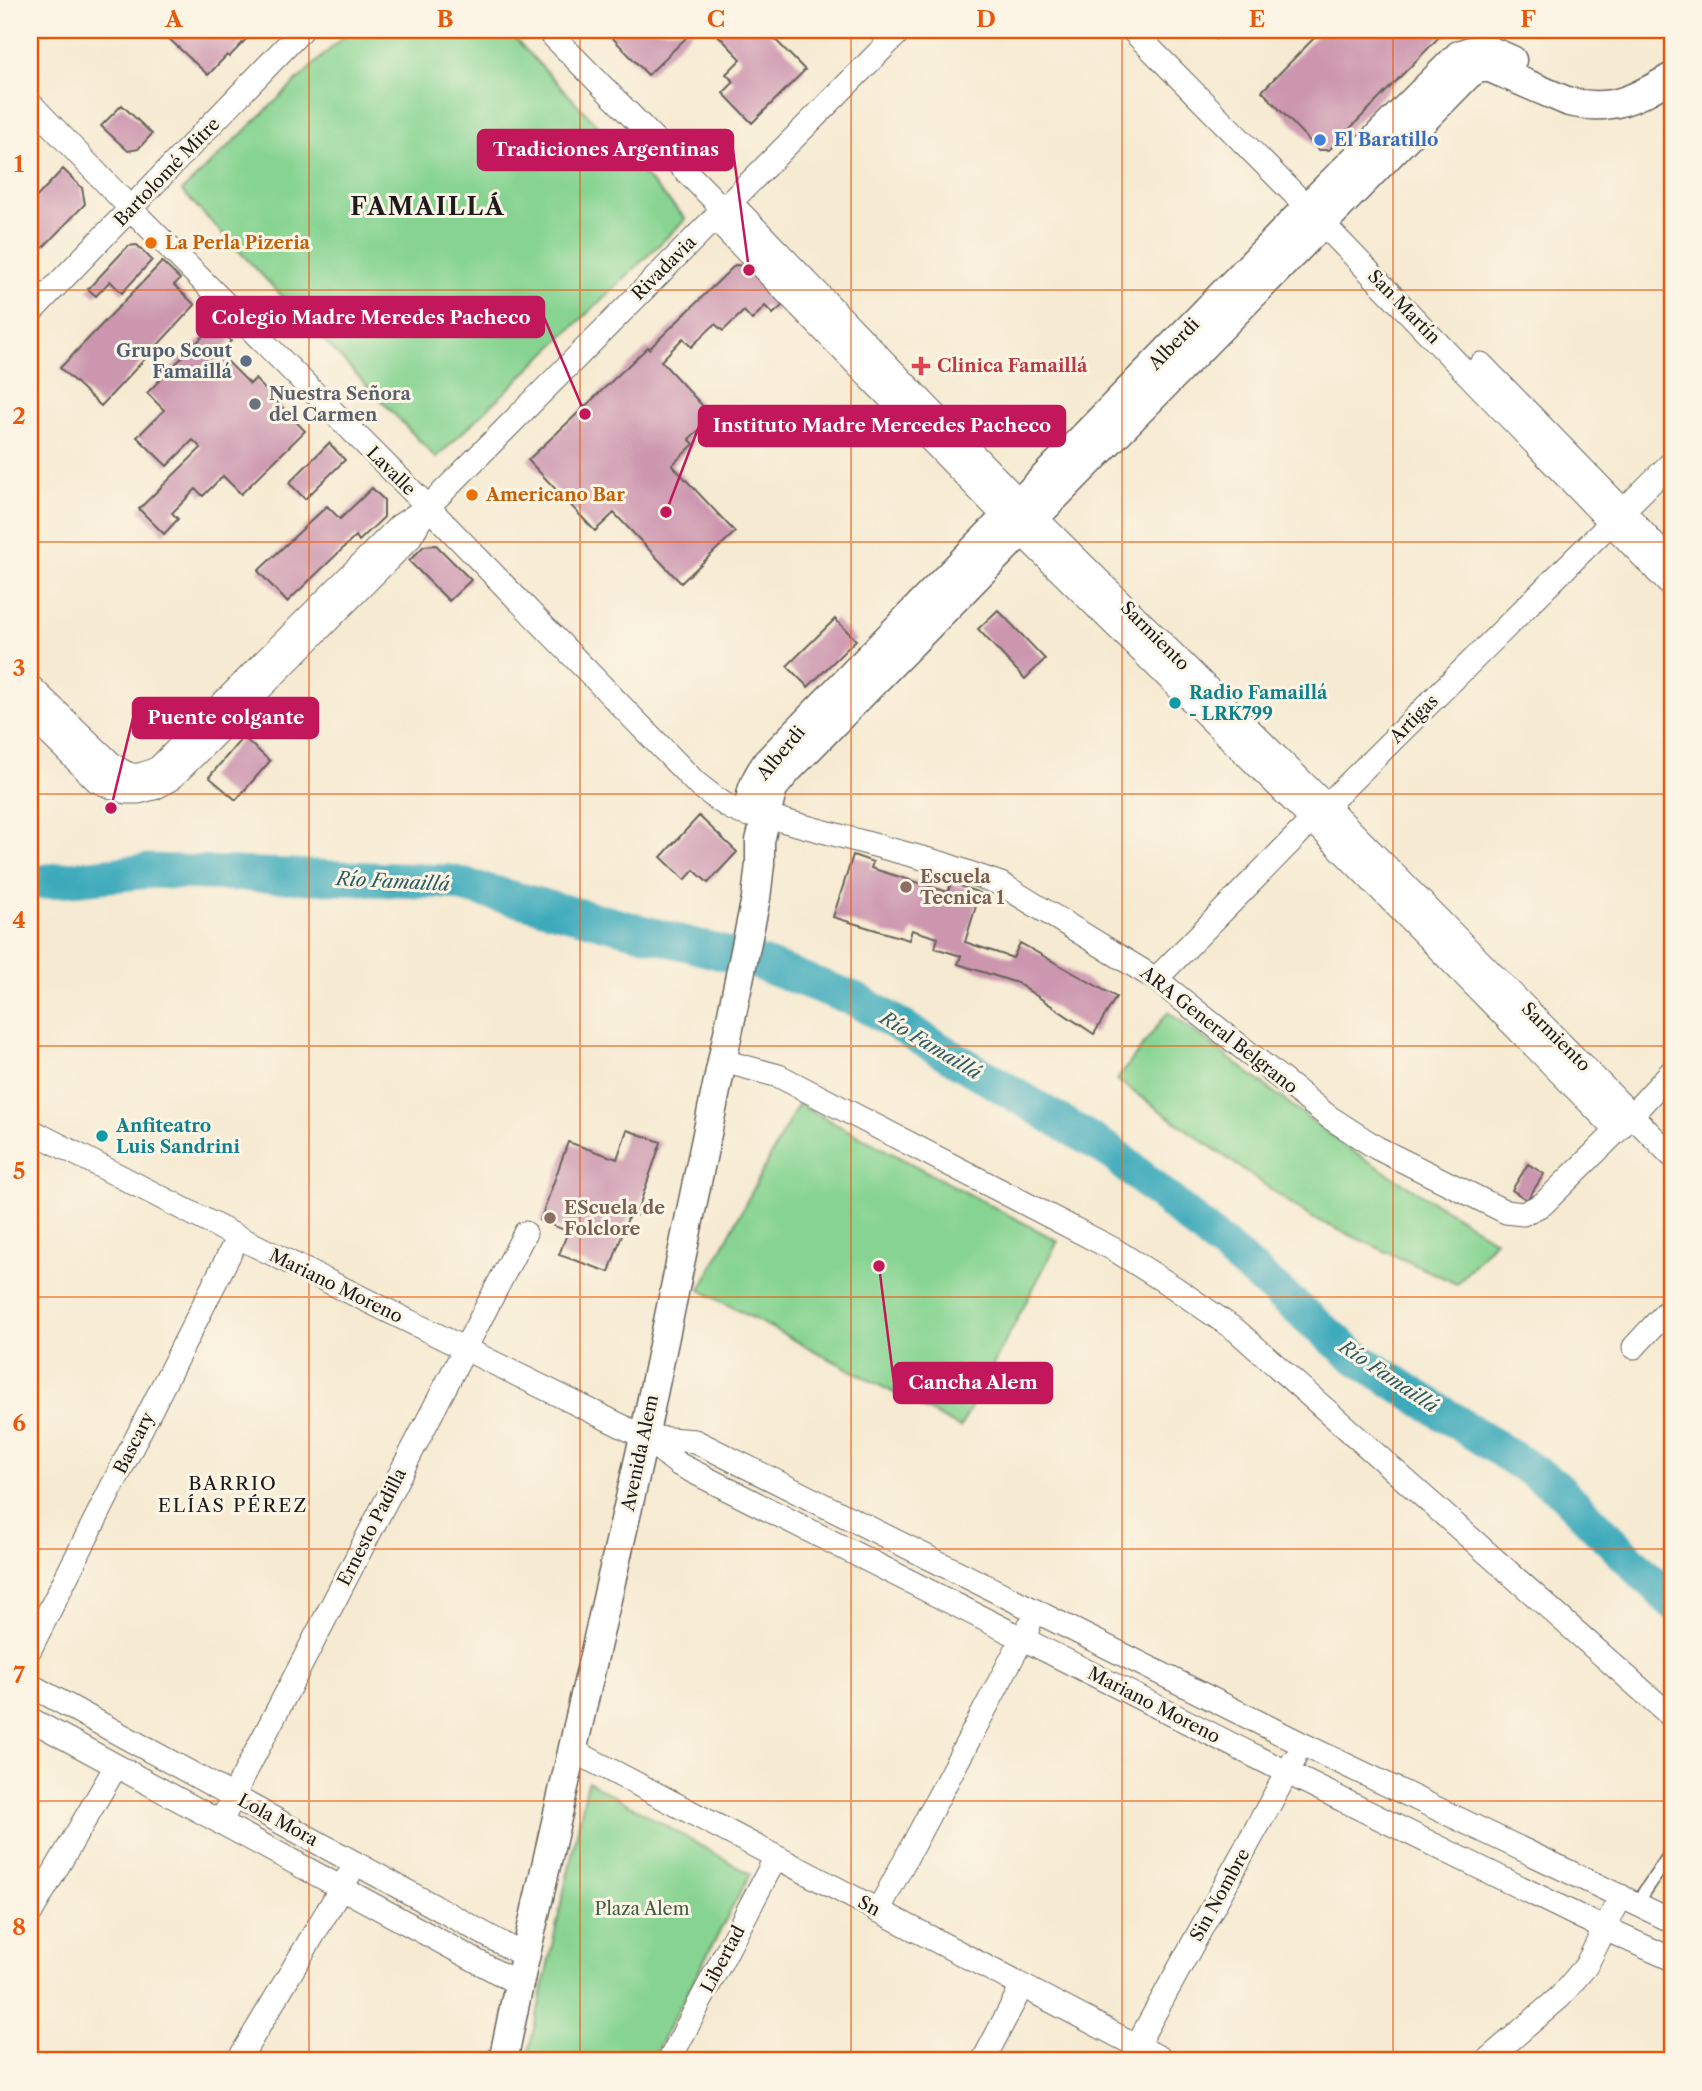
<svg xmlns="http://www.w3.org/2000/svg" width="1702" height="2091" font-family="'Libre Caslon Text',serif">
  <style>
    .green { fill: #87d492; stroke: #527857; stroke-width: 2 }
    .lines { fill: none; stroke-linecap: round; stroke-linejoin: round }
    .river { stroke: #3caabb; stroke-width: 35 }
    .building { fill: #cc96af }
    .service-casing { stroke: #68645c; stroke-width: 15 }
    .minor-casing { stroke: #68645c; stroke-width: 25 }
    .tertiary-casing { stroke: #68645c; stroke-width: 31 }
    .service { stroke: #fff; stroke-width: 12 }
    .minor { stroke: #fff; stroke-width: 23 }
    .tertiary { stroke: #fff; stroke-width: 28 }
    .grid { fill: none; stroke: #e8590c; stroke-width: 2; stroke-opacity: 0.55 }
    .shop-dot { fill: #3f7fe0; stroke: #fcf5e5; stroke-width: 2.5 }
    .food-dot { fill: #e8710a; stroke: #fcf5e5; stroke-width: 2.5 }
    .service-dot { fill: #5c6f8a; stroke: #fcf5e5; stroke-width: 2.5 }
    .health-dot { fill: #e0444e; stroke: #fcf5e5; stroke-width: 2.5 }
    .worship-dot { fill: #6b7280; stroke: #fcf5e5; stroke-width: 2.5 }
    .culture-dot { fill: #0f9aa8; stroke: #fcf5e5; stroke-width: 2.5 }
    .education-dot { fill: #8d6e63; stroke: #fcf5e5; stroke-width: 2.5 }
    .labels { text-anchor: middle; stroke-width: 6; stroke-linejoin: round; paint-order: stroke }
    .shop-label { font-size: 18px; font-weight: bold; fill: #366cbe; stroke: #fcf5e5; text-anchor: start }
    .street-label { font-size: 18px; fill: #1c1c1c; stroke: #fcf5e5 }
    .food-label { font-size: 18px; font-weight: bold; fill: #c56008; stroke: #fcf5e5; text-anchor: start }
    .service-label { font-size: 18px; font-weight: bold; fill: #4e5e75; stroke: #fcf5e5; text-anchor: end }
    .health-label { font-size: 18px; font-weight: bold; fill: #be3a42; stroke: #fcf5e5; text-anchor: start }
    .worship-label { font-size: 18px; font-weight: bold; fill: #5b616d; stroke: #fcf5e5; text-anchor: start }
    .culture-label { font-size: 18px; font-weight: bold; fill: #0d838f; stroke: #fcf5e5; text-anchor: start }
    .education-label { font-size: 18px; font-weight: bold; fill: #785e54; stroke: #fcf5e5; text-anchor: start }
    .park-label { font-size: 18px; fill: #415c45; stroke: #fcf5e5 }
    .water-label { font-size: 19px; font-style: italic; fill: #2a5c64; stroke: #fcf5e5 }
    .neighbourhood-label { font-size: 19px; letter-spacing: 2px; fill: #1c1c1c; stroke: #fcf5e5 }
    .district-label { font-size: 24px; font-weight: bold; letter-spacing: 2px; fill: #1c1c1c; stroke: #fcf5e5 }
    .leader { fill: none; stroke: #c2185b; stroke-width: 2.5 }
    .callout-dot { fill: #c2185b; stroke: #fcf5e5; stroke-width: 2.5 }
    .callout { fill: #c2185b; stroke: #c2185b; stroke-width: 2.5 }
    .callout-label { font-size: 19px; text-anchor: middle; font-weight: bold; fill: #fff }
    .neatline { fill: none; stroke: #e8590c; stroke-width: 2.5 }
    .grid-label { font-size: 23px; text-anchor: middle; font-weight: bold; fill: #e8590c }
  </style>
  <rect width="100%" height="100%" fill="#fcf5e5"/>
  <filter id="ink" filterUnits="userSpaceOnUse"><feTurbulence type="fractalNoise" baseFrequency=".0143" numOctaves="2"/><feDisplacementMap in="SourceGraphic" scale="14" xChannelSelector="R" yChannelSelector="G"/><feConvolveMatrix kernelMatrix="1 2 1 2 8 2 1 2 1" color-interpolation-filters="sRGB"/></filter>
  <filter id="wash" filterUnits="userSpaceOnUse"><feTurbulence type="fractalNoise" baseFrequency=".00686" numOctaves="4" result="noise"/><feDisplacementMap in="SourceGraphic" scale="28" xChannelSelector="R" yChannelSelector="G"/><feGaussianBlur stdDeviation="1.57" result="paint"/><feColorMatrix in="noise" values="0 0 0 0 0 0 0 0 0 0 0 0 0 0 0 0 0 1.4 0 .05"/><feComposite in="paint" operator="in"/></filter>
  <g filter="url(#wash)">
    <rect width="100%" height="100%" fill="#f6ead2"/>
    <path class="green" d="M 350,30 L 507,30 L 686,219 L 436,458 L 182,191 Z
      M 1168,1012 L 1352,1151 L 1495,1240 L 1457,1284 L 1310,1217 L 1117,1080 Z
      M 798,1104 L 1058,1241 L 960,1428 L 700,1290 Z
      M 588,1781 L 750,1874 L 651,2061 L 527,2061 Z"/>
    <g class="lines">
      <path class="river" d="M 30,883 L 149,871 L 451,882 L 756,962 L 857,1000 L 1111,1152 L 1354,1356 L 1556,1486 L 1672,1602"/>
    </g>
    <g id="blocks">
      <path class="building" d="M 172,30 L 255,30 L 229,57 L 227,55 L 208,75 L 166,36 Z
        M 605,30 L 694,30 L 648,75 Z
        M 716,30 L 766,30 L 805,70 L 752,123 L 723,93 L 734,82 L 726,74 L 741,59 L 715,32 Z
        M 1206,30 L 1224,30 L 1216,39 Z
        M 1322,30 L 1446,30 L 1329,150 L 1318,150 L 1262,91 Z
        M 122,105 L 152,134 L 138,149 L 128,151 L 101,126 Z
        M 63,169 L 82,188 L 85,204 L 30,261 L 30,204 Z
        M 137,245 L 152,260 L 122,293 L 110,281 L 96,296 L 88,289 L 128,246 Z
        M 162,262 L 180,279 L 174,285 L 195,305 L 101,406 L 60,368 Z
        M 735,265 L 746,266 L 783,305 L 773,314 L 765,306 L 752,320 L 744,311 L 723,331 L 715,324 L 691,347 L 683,338 L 661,361 L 713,417 L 689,439 L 694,444 L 672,465 L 735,532 L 681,583 L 614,513 L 595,531 L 528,460 L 648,347 L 649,349 Z
        M 214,325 L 231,341 L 219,353 L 250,384 L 255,379 L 305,431 L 241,494 L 223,476 L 203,496 L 196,489 L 172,513 L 178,519 L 164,534 L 139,509 L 201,448 L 193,440 L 167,466 L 137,437 L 164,410 L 147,393 Z
        M 329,443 L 345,460 L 305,499 L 289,483 Z
        M 372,488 L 384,500 L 384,517 L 359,541 L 356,536 L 287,602 L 258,571 L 327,506 L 340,519 Z
        M 436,545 L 471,580 L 449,601 L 409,561 L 424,546 Z
        M 998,610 L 1045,659 L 1025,679 L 978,629 Z
        M 835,619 L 856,640 L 808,687 L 787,666 Z
        M 243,737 L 270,761 L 236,800 L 209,777 Z
        M 699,816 L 737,852 L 708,883 L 694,870 L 685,880 L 661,857 Z
        M 853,855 L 873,862 L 871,868 L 948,892 L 951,883 L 980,893 L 965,942 L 1013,958 L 1020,943 L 1116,997 L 1094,1034 L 1017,983 L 958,964 L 961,956 L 935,948 L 938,938 L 912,930 L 909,940 L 833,917 Z
        M 627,1130 L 661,1142 L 636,1215 L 630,1212 L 609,1272 L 559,1255 L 568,1231 L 540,1221 L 568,1142 L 617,1159 Z
        M 1528,1164 L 1544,1174 L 1527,1200 L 1512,1190 Z"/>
    </g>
  </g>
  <g filter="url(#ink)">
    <use href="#blocks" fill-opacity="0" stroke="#68645c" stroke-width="2"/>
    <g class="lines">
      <g class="service-casing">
        <path id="service" d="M 1637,1903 L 1672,1851"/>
      </g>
      <g class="minor-casing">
        <path id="minor" d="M 547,30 L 723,209
          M 1132,30 L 1307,207 L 1672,587
          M 30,103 L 131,209 L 428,507 L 696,783 C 717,799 738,819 766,816 L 941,863 L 1001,884 L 1156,979 L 1329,1117 L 1377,1148 L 1506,1212 L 1523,1214 L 1543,1204 L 1617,1131 L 1672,1071
          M 730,202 L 1020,502 L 1327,806 L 1672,1156
          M 714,218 L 1005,517 L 1312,820 L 1617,1131
          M 30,313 L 302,30
          M 1481,364 L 1624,511 L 1672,564
          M 428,507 L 901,30
          M 30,686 L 113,765 C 131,778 137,778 158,768 L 399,526 L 428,507 L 409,539 L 170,780 L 154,788 L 139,792 L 126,792 L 109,786 L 97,781 L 30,715
          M 1156,979 L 1312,820 L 1672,462
          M 723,1061 L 779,1076 L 1115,1250 L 1175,1288 L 1237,1331 L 1672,1717
          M 30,1130 L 238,1237 L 644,1437 L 678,1464 L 1288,1773 L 1605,1929 L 1672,1959
          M 1634,1347 L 1672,1306
          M 644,1437 L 695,1441 L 1302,1744 L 1672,1921
          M 30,1649 L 238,1237
          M 30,1685 L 525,1956
          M 30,1719 L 519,1984
          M 572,1750 L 1166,2061
          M 221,1823 L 233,1796 L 525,1233
          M 878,1911 L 1029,1626
          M 30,1914 L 116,1766
          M 1137,2045 L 1294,1760
          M 238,2061 L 349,1875
          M 669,2061 L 776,1857
          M 983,2061 L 1022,1986
          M 1486,2061 L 1560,1997 L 1586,1966 L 1621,1896"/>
      </g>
      <g class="tertiary-casing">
        <path id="tertiary" d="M 750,805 C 750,789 758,775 767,762 L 1307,207 L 1459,55 C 1485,44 1488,50 1512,60
          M 503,2061 L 519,1984 L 644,1437 L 756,898 L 760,864 L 760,841 L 766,816 L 773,788 L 787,771 L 1469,74 L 1479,68 L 1490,68 L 1569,102 C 1613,112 1636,98 1672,77"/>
      </g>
      <use href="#service" class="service"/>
      <use href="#minor" class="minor"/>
      <use href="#tertiary" class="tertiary"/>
    </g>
  </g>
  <path class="grid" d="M 309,30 L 309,2061M 580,30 L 580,2061M 851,30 L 851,2061M 1122,30 L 1122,2061M 1393,30 L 1393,2061M 30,290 L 1672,290M 30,542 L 1672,542M 30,794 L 1672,794M 30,1046 L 1672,1046M 30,1297 L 1672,1297M 30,1549 L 1672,1549M 30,1801 L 1672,1801"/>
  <circle class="shop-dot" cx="1320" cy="140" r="7"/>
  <g class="food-dot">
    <circle cx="151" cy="243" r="7"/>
    <circle cx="472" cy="495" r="7"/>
  </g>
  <circle class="service-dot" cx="246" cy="361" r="7"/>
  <path class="health-dot" d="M917.5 355.5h7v7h7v7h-7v7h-7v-7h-7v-7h7z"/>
  <circle class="worship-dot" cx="255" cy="404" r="7"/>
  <g class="culture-dot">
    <circle cx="1175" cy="703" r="7"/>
    <circle cx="102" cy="1136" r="7"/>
  </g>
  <g class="education-dot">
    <circle cx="906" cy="887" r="7"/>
    <circle cx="550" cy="1218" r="7"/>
  </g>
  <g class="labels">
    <g class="shop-label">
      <text x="1334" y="146">El Baratillo</text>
    </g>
    <g class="street-label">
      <text transform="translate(167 172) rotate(-46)" y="6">Bartolomé Mitre</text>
      <text transform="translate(664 268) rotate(-45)" y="6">Rivadavia</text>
      <text transform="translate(1404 307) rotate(46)" y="6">San Martín</text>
      <text transform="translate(1174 344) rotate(-46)" y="6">Alberdi</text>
      <text transform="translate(391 471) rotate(45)" y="6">Lavalle</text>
      <text transform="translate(1155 636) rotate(45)" y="6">Sarmiento</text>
      <text transform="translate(1414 719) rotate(-45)" y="6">Artigas</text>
      <text transform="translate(781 753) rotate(-50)" y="6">Alberdi</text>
      <text transform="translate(1219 1030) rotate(38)" y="6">ARA General Belgrano</text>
      <text transform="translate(1556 1037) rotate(45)" y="6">Sarmiento</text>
      <text transform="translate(336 1286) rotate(26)" y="6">Mariano Moreno</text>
      <text transform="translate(134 1443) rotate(-63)" y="6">Bascary</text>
      <text transform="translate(640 1453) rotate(-78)" y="6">Avenida Alem</text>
      <text transform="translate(372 1527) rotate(-63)" y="6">Ernesto Padilla</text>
      <text transform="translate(1154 1705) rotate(27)" y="6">Mariano Moreno</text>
      <text transform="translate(278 1820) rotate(29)" y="6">Lola Mora</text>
      <text transform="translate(1220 1895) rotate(-61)" y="6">Sin Nombre</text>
      <text transform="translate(869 1906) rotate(28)" y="6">Sn</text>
      <text transform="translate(723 1959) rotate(-62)" y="6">Libertad</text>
    </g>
    <g class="food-label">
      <text x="165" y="249">La Perla Pizeria</text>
      <text x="486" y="501">Americano Bar</text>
    </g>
    <g class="service-label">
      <text x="232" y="357">Grupo Scout<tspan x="232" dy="21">Famaillá</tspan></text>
    </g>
    <g class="health-label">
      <text x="937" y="372">Clinica Famaillá</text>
    </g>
    <g class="worship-label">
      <text x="269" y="400">Nuestra Señora<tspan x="269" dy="21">del Carmen</tspan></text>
    </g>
    <g class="culture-label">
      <text x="1189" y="699">Radio Famaillá<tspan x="1189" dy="21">- LRK799</tspan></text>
      <text x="116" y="1132">Anfiteatro<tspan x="116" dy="21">Luis Sandrini</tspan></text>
    </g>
    <g class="education-label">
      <text x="920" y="883">Escuela<tspan x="920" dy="21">Tecnica 1</tspan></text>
      <text x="564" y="1214">EScuela de<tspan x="564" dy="21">Folclore</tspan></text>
    </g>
    <g class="park-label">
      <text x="642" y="1915">Plaza Alem</text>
    </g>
    <g class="water-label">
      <text transform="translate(393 881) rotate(3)" y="7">Río Famaillá</text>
      <text transform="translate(931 1045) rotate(31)" y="7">Río Famaillá</text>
      <text transform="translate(1389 1376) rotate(34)" y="7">Río Famaillá</text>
    </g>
    <g class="neighbourhood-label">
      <text x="233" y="1490">BARRIO<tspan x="233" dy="22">ELÍAS PÉREZ</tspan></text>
    </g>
    <g class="district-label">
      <text x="428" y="215">FAMAILLÁ</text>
    </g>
  </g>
  <path class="leader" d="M749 270L733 150M585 414L544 317M666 512L699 426M111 808L133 718M879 1266L894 1383"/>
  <g class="callout-dot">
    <circle cx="749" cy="270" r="7"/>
    <circle cx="585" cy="414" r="7"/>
    <circle cx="666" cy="512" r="7"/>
    <circle cx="111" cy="808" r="7"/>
    <circle cx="879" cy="1266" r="7"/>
  </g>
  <g class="callout">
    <rect x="478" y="130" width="255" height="40" rx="7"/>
    <rect x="197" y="297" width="347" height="40" rx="7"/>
    <rect x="699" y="406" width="366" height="40" rx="7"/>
    <rect x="133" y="698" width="185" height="40" rx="7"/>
    <rect x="894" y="1363" width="158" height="40" rx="7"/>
  </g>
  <g class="callout-label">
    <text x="606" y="156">Tradiciones Argentinas</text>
    <text x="371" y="324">Colegio Madre Meredes Pacheco</text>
    <text x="882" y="432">Instituto Madre Mercedes Pacheco</text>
    <text x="226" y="724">Puente colgante</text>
    <text x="973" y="1389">Cancha Alem</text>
  </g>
  <rect width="1702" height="2091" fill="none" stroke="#fcf5e5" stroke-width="77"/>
  <rect x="38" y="38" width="1626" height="2014" class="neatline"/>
  <g class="grid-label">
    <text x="174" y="27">A</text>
    <text x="445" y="27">B</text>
    <text x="716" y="27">C</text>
    <text x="986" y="27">D</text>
    <text x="1257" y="27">E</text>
    <text x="1528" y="27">F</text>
    <text x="19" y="172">1</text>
    <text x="19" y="424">2</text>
    <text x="19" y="676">3</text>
    <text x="19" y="928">4</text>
    <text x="19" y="1179">5</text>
    <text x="19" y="1431">6</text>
    <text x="19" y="1683">7</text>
    <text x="19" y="1935">8</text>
  </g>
</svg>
